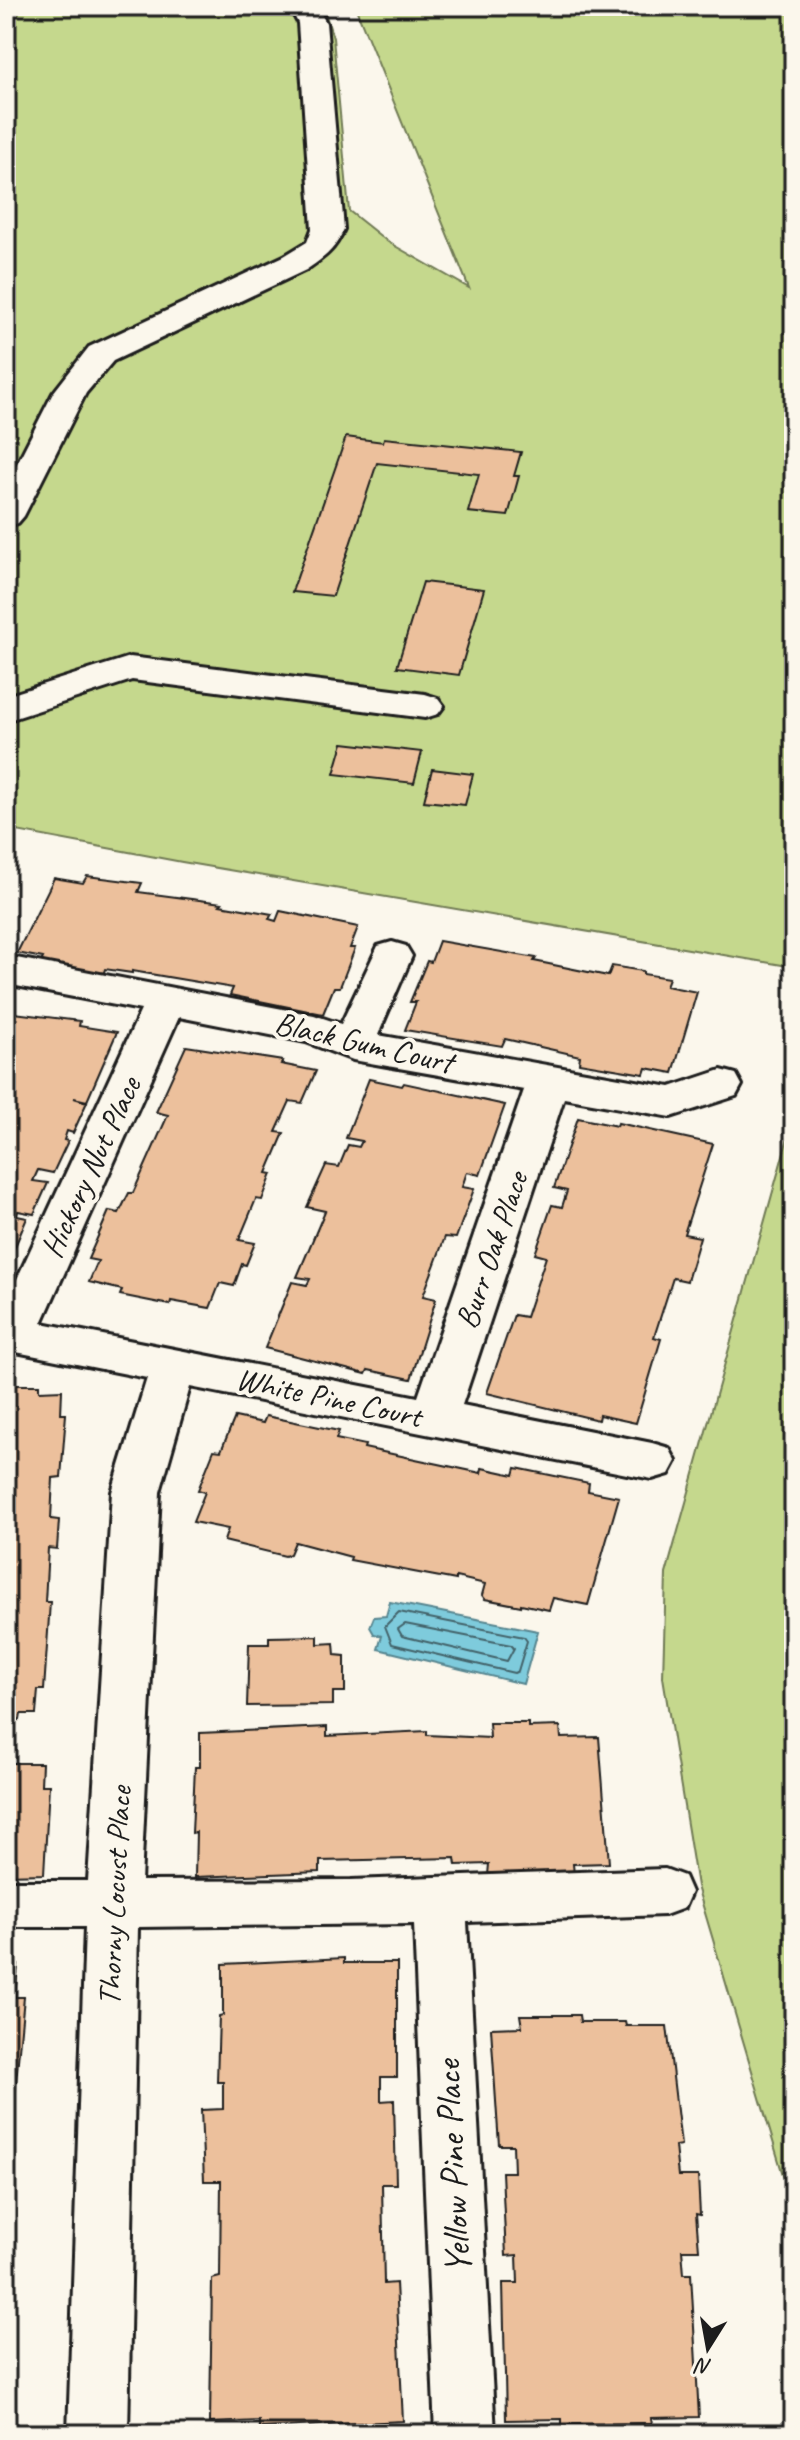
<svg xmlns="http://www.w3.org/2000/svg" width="800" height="2440" font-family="Caveat,sans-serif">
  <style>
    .green { fill: #c5d88d; stroke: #707a54; stroke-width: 2 }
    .water { fill: #7ecbdc; stroke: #57858f; stroke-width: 2 }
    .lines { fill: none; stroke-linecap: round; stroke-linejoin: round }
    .shore { stroke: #436269; stroke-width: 2 }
    .building { fill: #ecc09c; stroke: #1c1c1c; stroke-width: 2 }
    .minor-casing { stroke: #1c1c1c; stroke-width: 6 }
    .minor { fill: #fbf7ec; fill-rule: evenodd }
    .labels { text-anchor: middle; stroke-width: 8; stroke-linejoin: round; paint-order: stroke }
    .street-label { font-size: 32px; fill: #1c1c1c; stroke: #fbf7ec }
    .near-street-label { font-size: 38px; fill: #1c1c1c; stroke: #fbf7ec }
  </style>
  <rect width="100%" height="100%" fill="#fbf7ec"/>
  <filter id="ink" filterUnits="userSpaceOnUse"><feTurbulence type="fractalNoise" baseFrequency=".0125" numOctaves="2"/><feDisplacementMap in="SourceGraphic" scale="16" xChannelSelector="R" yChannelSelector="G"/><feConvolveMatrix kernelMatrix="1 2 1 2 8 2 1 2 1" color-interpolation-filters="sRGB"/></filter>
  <g filter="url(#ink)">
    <path class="green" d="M 6,6 L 323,6 L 333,38 L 349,211 L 388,242 L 469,288 L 355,6 L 794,6 L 794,967 L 182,862 L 6,829 Z
      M 794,1075 L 794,2212 L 697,1886 L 663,1677 L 666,1574 L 787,1141 Z"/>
    <path class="water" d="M 390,1602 L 538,1631 L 523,1684 L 378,1649 L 382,1636 L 374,1634 L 370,1627 L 374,1617 L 386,1616 Z"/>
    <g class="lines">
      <path class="shore" d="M 399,1612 L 524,1637 L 527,1641 L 518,1671 L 514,1673 L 392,1644 L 385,1626 Z
        M 405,1624 L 511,1645 L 514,1648 L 507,1661 L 402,1636 L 398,1629 Z"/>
    </g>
    <path class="building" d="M 346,437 L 383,442 L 384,438 L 521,452 L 514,476 L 519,476 L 508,516 L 468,512 L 479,474 L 377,463 L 333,596 L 292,592 Z
      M 423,582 L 484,589 L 459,675 L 397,667 Z
      M 343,743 L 422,752 L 414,783 L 334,774 Z
      M 432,769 L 473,774 L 465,805 L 424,801 Z
      M 87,876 L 142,883 L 138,892 L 222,903 L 220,905 L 272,914 L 269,919 L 276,921 L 280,911 L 358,927 L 350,948 L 355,948 L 340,987 L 334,987 L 323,1014 L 230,995 L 233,988 L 132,971 L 132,973 L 105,969 L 103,975 L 40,964 L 43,958 L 17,953 L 54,878 L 83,883 Z
      M 439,941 L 536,958 L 534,961 L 608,976 L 612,966 L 643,971 L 643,974 L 669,978 L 666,986 L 697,992 L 673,1073 L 646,1068 L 644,1074 L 579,1063 L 580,1056 L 505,1039 L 502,1046 L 405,1030 L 416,1002 L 410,1002 L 427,961 L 431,962 Z
      M 6,1012 L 80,1021 L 79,1026 L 117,1032 L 87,1101 L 74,1098 L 87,1102 L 73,1133 L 67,1131 L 64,1140 L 68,1141 L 53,1173 L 38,1170 L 33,1181 L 48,1183 L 34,1214 L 18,1211 L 17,1216 L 27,1218 L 6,1268 Z
      M 186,1046 L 283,1061 L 281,1064 L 316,1071 L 302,1103 L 290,1101 L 276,1132 L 284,1133 L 267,1173 L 272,1174 L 262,1200 L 256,1199 L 239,1240 L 255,1243 L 246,1265 L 242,1264 L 234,1286 L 220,1283 L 210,1308 L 171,1301 L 170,1305 L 120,1295 L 122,1290 L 89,1282 L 98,1261 L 88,1259 L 109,1211 L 119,1213 L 129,1193 L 133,1193 L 168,1115 L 156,1112 Z
      M 369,1079 L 402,1086 L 404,1083 L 505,1105 L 480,1175 L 467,1172 L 462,1187 L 474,1189 L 456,1238 L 445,1237 L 423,1296 L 436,1299 L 411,1379 L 368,1370 L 366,1374 L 265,1348 L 292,1282 L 307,1285 L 310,1279 L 297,1277 L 325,1211 L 307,1207 L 326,1165 L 339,1167 L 348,1145 L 359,1147 L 362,1141 L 346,1138 Z
      M 578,1118 L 617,1126 L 618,1123 L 713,1144 L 684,1234 L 700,1237 L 687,1281 L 673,1278 L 654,1337 L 661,1339 L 636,1423 L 599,1415 L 598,1420 L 487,1393 L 514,1315 L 526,1317 L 546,1257 L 535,1254 L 552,1205 L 562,1207 L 567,1191 L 554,1188 Z
      M 6,1385 L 39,1385 L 39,1391 L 62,1390 L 61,1414 L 66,1414 L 61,1477 L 53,1478 L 51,1519 L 59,1520 L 57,1549 L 48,1548 L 45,1602 L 50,1602 L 44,1690 L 38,1690 L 36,1714 L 21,1714 L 20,1720 L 6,1721 Z
      M 266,1416 L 339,1431 L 336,1439 L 365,1445 L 364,1448 L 481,1473 L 482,1468 L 514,1475 L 516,1468 L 589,1483 L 588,1491 L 619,1497 L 588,1605 L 553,1598 L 549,1610 L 521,1604 L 521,1606 L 485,1599 L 482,1595 L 485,1584 L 456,1577 L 456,1580 L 350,1560 L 351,1557 L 295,1542 L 290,1554 L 285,1556 L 224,1541 L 228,1529 L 193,1522 L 205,1492 L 198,1490 L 214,1450 L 221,1451 L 235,1417 L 263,1423 Z
      M 318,1636 L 318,1644 L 334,1643 L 335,1655 L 345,1656 L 345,1692 L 333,1692 L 333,1705 L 247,1706 L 249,1644 L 269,1644 L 269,1637 Z
      M 489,1723 L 528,1723 L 528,1727 L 560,1726 L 561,1738 L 599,1737 L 609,1863 L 573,1864 L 574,1874 L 488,1875 L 489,1864 L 456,1865 L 455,1858 L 320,1861 L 320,1872 L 195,1877 L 196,1832 L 192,1833 L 195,1767 L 200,1767 L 200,1733 L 327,1727 L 327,1736 L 427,1731 L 427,1735 L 490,1738 Z
      M 6,1759 L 12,1759 L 12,1763 L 42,1763 L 41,1785 L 49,1785 L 44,1874 L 6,1875 Z
      M 344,1958 L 344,1963 L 397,1963 L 397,2077 L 381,2077 L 381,2101 L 394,2100 L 396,2184 L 382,2184 L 384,2284 L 396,2283 L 403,2421 L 259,2428 L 259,2421 L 210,2423 L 212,2279 L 220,2277 L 221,2181 L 204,2181 L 201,2110 L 223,2109 L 223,2082 L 217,2082 L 219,2016 L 223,2015 L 223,1964 Z
      M 6,1965 L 18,1965 L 15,1997 L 24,1997 L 6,2188 Z
      M 520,2015 L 579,2015 L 580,2022 L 625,2022 L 626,2026 L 667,2026 L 681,2145 L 675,2146 L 678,2176 L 698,2176 L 700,2215 L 696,2214 L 699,2250 L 682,2250 L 684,2274 L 691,2274 L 699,2417 L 651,2418 L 652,2423 L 562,2425 L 562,2419 L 506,2420 L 503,2283 L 518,2283 L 517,2255 L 506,2256 L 502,2172 L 514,2172 L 513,2145 L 499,2145 L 491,2028 L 522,2027 Z"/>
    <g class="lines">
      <g class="minor-casing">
        <path id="minor" d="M 289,6 L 317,6 L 326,23 L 344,229 C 335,250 325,257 306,270 L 113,361 L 86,393 L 24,516 L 18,523 L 6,527 L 6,485 L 53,393 L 89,347 L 284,256 L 307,242 L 312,229 L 298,23 Z
          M 130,657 L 425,694 L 438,698 L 444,706 L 438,714 L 425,718 L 132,680 L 6,721 L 6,696 Z
          M 392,942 L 406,946 L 412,956 L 378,1035 L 670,1087 L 721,1070 L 736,1074 L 742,1085 L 736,1096 L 671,1117 L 564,1098 L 462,1405 L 652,1443 L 669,1448 L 676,1461 L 669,1474 L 652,1479 L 190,1387 L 160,1492 L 141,1881 L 351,1880 L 665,1869 L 684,1876 L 691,1892 L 684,1908 L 665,1915 L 467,1922 L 495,2434 L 435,2434 L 414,1924 L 138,1927 L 128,2434 L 68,2434 L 85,1927 L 6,1927 L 6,1881 L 88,1881 L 112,1492 L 147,1378 L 6,1350 L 6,1303 L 141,1010 L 6,984 L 6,956 L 314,1015 L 341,1024 L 378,946 ZM 179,1017 L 306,1042 L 353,1060 L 524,1090 L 418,1397 L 42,1323 Z"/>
      </g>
      <use href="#minor" class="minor"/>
    </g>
  </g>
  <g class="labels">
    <g class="street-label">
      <text transform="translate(364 1042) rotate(13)" y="11">Black Gum Court</text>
      <text transform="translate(90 1167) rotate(-65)" y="11">Hickory Nut Place</text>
      <text transform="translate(491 1250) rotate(-71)" y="11">Burr Oak Place</text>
      <text transform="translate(329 1397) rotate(12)" y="11">White Pine Court</text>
      <text transform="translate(114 1896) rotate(-87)" y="11">Thorny Locust Place</text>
    </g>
    <g class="near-street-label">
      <text transform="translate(452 2167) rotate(-93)" y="13">Yellow Pine Place</text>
    </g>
  </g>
  <rect width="800" height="2440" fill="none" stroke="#fbf7ec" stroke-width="32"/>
  <rect x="16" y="16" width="768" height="2408" fill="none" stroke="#1c1c1c" stroke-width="3" filter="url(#ink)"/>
  <g transform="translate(708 2348) rotate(191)" stroke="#fbf7ec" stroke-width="6" paint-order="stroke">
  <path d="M0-6L14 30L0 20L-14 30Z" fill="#1c1c1c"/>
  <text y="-12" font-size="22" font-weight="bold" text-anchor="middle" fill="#1c1c1c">N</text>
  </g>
</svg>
